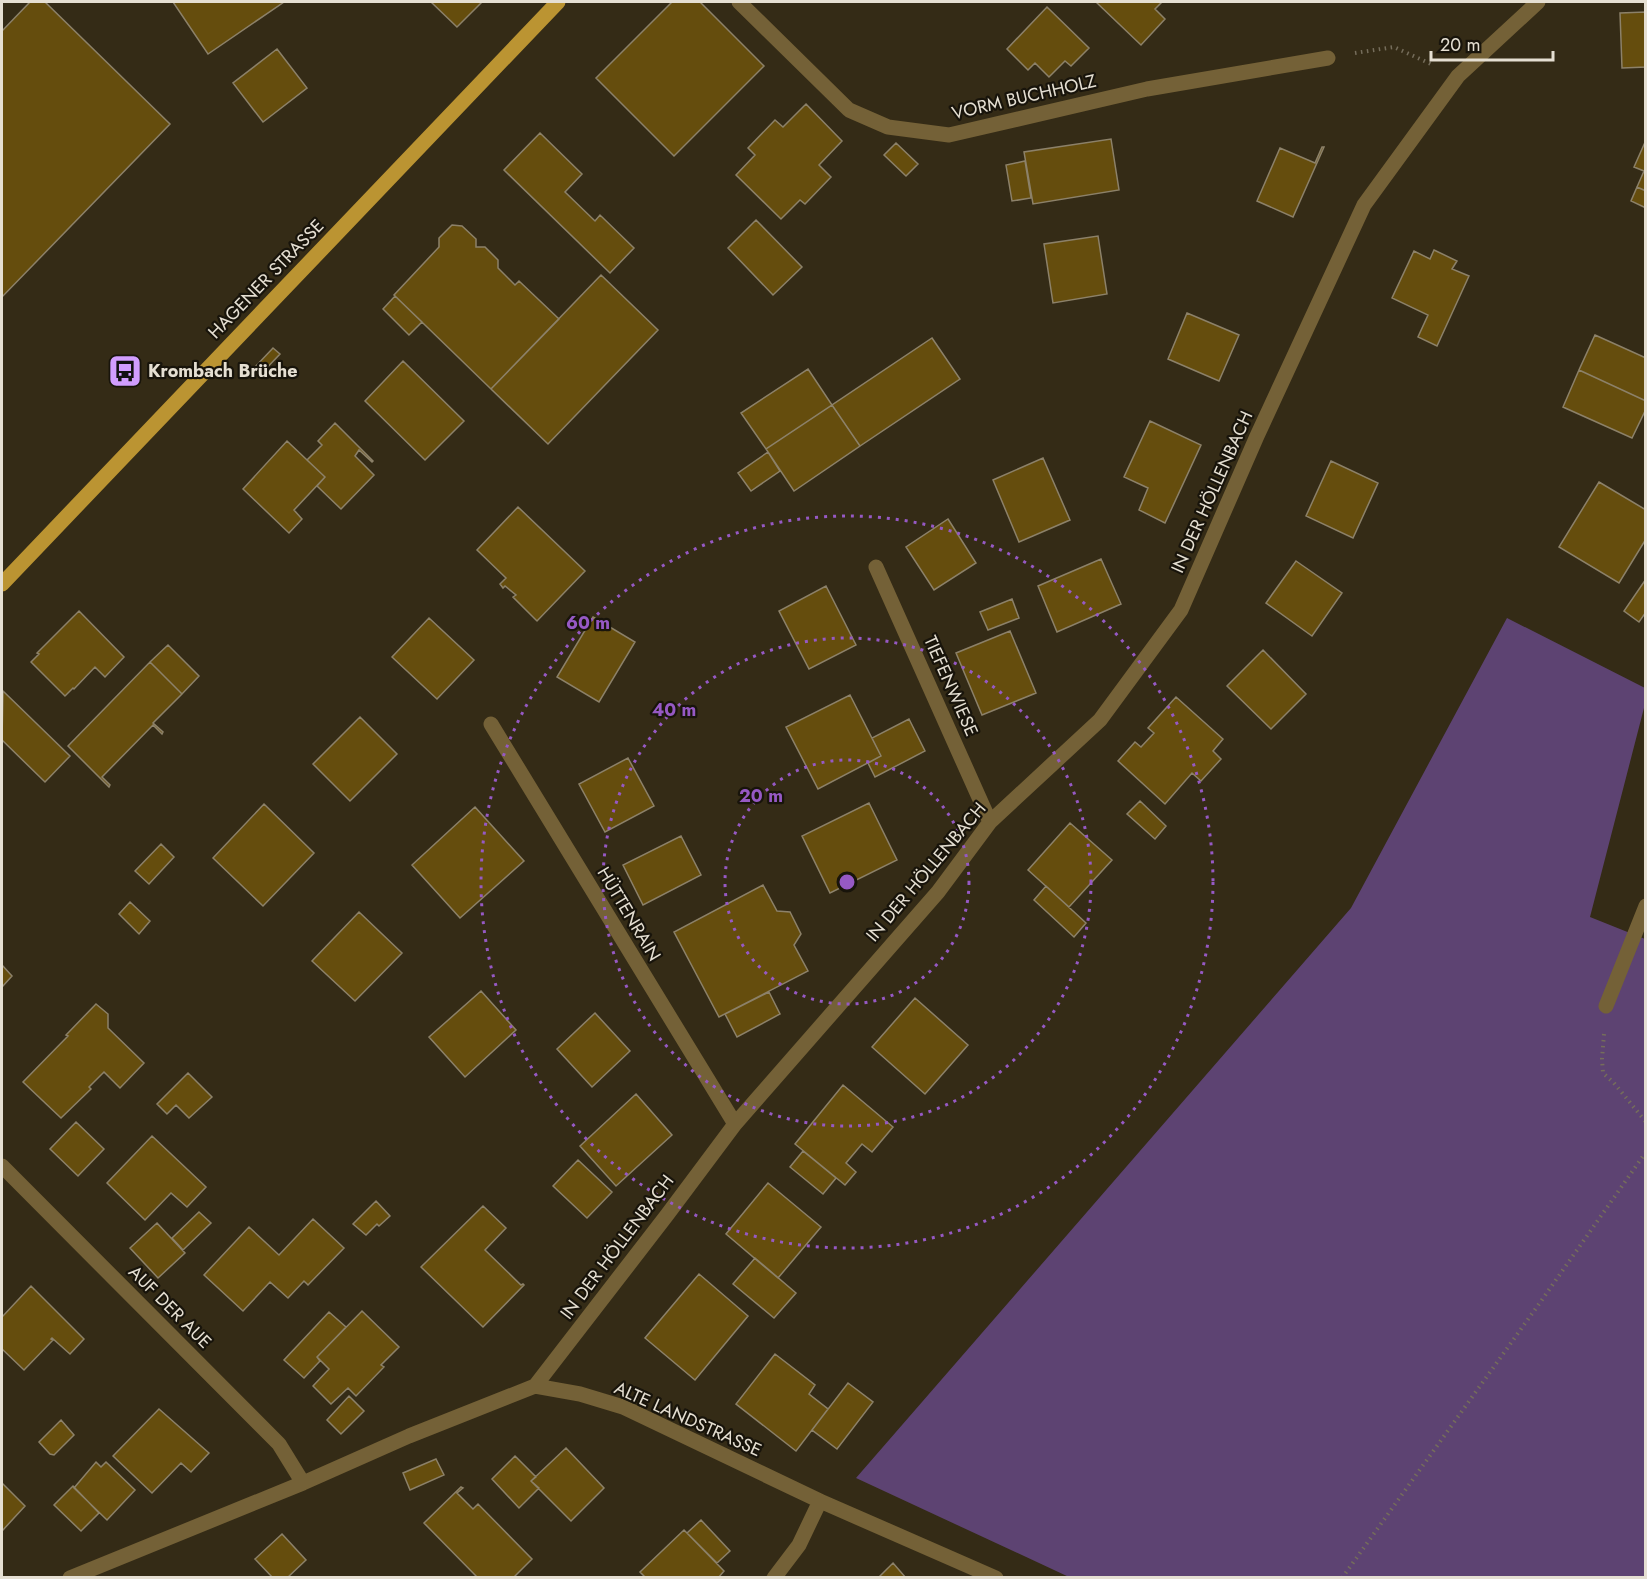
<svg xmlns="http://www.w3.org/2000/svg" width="1647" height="1579" font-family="Jost,sans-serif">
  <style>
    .green { fill: #5d4372 }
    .building { fill: #654d0d; stroke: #8c8169; stroke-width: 1.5 }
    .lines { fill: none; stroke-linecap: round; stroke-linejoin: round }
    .path { stroke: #756d5b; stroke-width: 4; stroke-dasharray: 1.5 4.5; stroke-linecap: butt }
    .minor { stroke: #746137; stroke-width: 15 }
    .major { stroke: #bb9432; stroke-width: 15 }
    .ring { fill: none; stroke: #9659c4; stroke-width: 3; stroke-dasharray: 3 6 }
    .labels { text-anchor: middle; stroke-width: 4.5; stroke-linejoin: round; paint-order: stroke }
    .street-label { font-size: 18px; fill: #e5dfd2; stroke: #18140b }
    .poi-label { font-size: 18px; font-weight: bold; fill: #e5dfd2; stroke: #18140b; text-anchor: start }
    .centre { fill: #9659c4; stroke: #18140b; stroke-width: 3 }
    .ring-label { font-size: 18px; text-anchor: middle; font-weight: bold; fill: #9659c4; stroke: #18140b; stroke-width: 4.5; stroke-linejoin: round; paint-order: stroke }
  </style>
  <rect width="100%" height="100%" fill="#342b16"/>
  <path class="green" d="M 1507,618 L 1645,688 L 1645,704 L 1590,917 L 1645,939 L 1645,1577 L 1069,1577 L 856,1478 L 1351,908 Z"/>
  <path class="building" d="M 30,2 L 45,2 L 170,124 L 2,297 L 2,31 Z
    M 173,2 L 284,2 L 208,54 Z
    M 431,2 L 482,2 L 457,27 Z
    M 672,2 L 700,2 L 764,66 L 674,156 L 596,78 Z
    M 1096,2 L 1162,2 L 1155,9 L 1165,19 L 1141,45 Z
    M 1047,7 L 1089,48 L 1071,66 L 1065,61 L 1049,77 L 1035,63 L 1028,70 L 1007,49 Z
    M 1646,12 L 1646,67 L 1622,68 L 1620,13 Z
    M 277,49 L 307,88 L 263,122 L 233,83 Z
    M 806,104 L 842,141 L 819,165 L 831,177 L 805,204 L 800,200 L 781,219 L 736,175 L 755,155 L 748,148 L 775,120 L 783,127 Z
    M 540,133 L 582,174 L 565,192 L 595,221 L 600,215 L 634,248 L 610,273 L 504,170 Z
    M 1111,139 L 1119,190 L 1033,204 L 1024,152 Z
    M 1646,140 L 1646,191 L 1637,187 L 1644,171 L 1634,167 Z
    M 896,143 L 918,164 L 906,176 L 884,155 Z
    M 1322,147 L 1324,147 L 1293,217 L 1257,201 L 1280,148 L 1315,163 Z
    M 1025,161 L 1031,198 L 1012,201 L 1006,165 Z
    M 1637,187 L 1646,191 L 1646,208 L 1631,201 Z
    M 756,220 L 802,267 L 773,295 L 728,248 Z
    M 452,225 L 462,226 L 476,239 L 476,247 L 485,247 L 498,260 L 498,268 L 515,285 L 519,281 L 559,319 L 491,389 L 394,295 L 439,247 L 439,238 Z
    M 1098,236 L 1107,294 L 1053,303 L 1044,244 Z
    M 1434,250 L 1457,261 L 1452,269 L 1469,276 L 1437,346 L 1418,337 L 1428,315 L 1392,298 L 1414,251 L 1430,259 Z
    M 601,275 L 658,330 L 548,444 L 491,389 Z
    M 395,296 L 422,322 L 409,335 L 383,309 Z
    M 1187,313 L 1239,335 L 1219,381 L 1168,359 Z
    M 1595,335 L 1646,358 L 1646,401 L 1579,370 Z
    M 932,338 L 960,379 L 860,446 L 832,405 Z
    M 273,348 L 280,354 L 261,374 L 255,367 Z
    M 403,361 L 464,421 L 425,460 L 365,401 Z
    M 808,369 L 832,405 L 766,449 L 741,413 Z
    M 1579,370 L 1646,401 L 1646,409 L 1632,438 L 1563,407 Z
    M 832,405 L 860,446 L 794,491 L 766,449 Z
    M 1150,421 L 1201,445 L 1165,523 L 1139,510 L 1148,488 L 1124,477 Z
    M 335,423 L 373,461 L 372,462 L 359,450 L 355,456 L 374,475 L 341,509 L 317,486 L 325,477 L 307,460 L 322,445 L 318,441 Z
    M 287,441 L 325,477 L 294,510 L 302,519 L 289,533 L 243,489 Z
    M 768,452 L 780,471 L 751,491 L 738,473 Z
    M 1043,458 L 1070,520 L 1019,542 L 993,480 Z
    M 1331,461 L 1378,483 L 1353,538 L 1306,516 Z
    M 1599,482 L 1646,510 L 1646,539 L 1619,583 L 1559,547 Z
    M 518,507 L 585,571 L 537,621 L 513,597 L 516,595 L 505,586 L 503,588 L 500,584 L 506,578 L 477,550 Z
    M 948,519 L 976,563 L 934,590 L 906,547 Z
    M 1101,559 L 1121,604 L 1057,632 L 1038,586 Z
    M 1296,561 L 1342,593 L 1312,636 L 1266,603 Z
    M 1646,579 L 1646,612 L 1639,622 L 1624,611 Z
    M 826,586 L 856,645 L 809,669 L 779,611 Z
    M 1012,599 L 1019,618 L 988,630 L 980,612 Z
    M 79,611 L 124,657 L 105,677 L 95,667 L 74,689 L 73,688 L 65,696 L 31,662 L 39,654 L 37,653 Z
    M 593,617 L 635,642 L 599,702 L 557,677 Z
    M 429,618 L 474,660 L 437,699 L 392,657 Z
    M 1010,631 L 1036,693 L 982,715 L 956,653 Z
    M 168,645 L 199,676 L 182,694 L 150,662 Z
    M 1263,650 L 1306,694 L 1271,729 L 1227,686 Z
    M 150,662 L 182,694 L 153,723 L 163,732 L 162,734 L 153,725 L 102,777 L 110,785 L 109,787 L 68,746 Z
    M 3,691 L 70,756 L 45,782 L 2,740 Z
    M 850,695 L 881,756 L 818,789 L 786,727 Z
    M 1176,697 L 1223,739 L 1213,751 L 1221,759 L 1201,781 L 1192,773 L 1165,804 L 1118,761 L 1135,742 L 1141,747 L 1154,733 L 1148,728 Z
    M 360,717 L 397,754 L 350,801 L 313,764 Z
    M 909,719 L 925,751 L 875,777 L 868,763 L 881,756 L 872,738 Z
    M 628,758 L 654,806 L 605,832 L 579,784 Z
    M 1140,801 L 1166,826 L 1155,839 L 1127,814 Z
    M 869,803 L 897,860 L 830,893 L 802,836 Z
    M 264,804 L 314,853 L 263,906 L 213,858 Z
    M 475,807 L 524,861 L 460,918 L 412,865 Z
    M 1070,823 L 1112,860 L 1069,907 L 1028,870 Z
    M 681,836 L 701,875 L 643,905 L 623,865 Z
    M 161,844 L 174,857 L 149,884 L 135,871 Z
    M 763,885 L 777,911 L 790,912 L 801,934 L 794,945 L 808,971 L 719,1017 L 674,932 Z
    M 1046,886 L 1086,923 L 1074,937 L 1034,900 Z
    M 130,902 L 150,921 L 139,934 L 119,914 Z
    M 359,912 L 402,953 L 355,1001 L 312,961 Z
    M 2,965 L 12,976 L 2,987 Z
    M 481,991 L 516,1030 L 465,1077 L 429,1037 Z
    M 769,992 L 780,1014 L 737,1037 L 725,1014 Z
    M 915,998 L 968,1045 L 925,1094 L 872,1047 Z
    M 96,1004 L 108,1014 L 108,1028 L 144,1063 L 120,1088 L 104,1072 L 89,1087 L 91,1089 L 61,1118 L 23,1082 L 68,1036 L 66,1035 Z
    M 595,1013 L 630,1051 L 592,1087 L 557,1049 Z
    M 188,1073 L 212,1097 L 189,1118 L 176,1105 L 167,1114 L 157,1104 Z
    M 843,1085 L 893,1127 L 872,1152 L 862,1144 L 846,1163 L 856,1172 L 845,1185 L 795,1144 Z
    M 636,1094 L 672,1135 L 616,1186 L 580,1146 Z
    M 76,1122 L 104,1149 L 78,1176 L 50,1149 Z
    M 152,1136 L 206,1187 L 187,1207 L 171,1193 L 145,1220 L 107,1183 Z
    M 803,1151 L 836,1178 L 823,1194 L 790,1167 Z
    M 578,1160 L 612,1192 L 587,1218 L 553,1186 Z
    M 768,1183 L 821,1227 L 778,1278 L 726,1234 Z
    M 376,1201 L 390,1216 L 379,1226 L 377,1224 L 366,1235 L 353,1224 Z
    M 483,1206 L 506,1228 L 485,1250 L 521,1285 L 523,1284 L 524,1285 L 483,1327 L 421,1267 Z
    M 199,1212 L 211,1223 L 183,1250 L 172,1238 Z
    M 313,1219 L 344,1248 L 308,1285 L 304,1281 L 288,1298 L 270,1282 L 243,1311 L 204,1275 L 249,1227 L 279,1255 Z
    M 157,1223 L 185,1253 L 158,1278 L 130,1248 Z
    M 755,1258 L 796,1293 L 774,1318 L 733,1284 Z
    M 699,1274 L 748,1316 L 695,1380 L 645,1338 Z
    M 31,1286 L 84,1339 L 70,1354 L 52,1338 L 51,1339 L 53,1340 L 24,1370 L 2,1349 L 2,1317 Z
    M 362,1311 L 399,1347 L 381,1365 L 384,1367 L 356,1396 L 348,1388 L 331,1404 L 313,1386 L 329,1369 L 317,1357 Z
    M 329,1312 L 346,1327 L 317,1357 L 320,1361 L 304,1378 L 284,1360 Z
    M 775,1354 L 815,1385 L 809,1394 L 828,1409 L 796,1451 L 736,1404 Z
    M 848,1383 L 873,1402 L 837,1449 L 812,1430 Z
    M 349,1396 L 364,1411 L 341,1434 L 327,1420 Z
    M 159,1409 L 209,1453 L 191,1472 L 181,1463 L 152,1493 L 113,1456 Z
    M 61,1420 L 74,1435 L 54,1455 L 50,1454 L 39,1442 Z
    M 566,1448 L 604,1488 L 571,1521 L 531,1481 Z
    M 515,1456 L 536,1477 L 531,1481 L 539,1488 L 519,1508 L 492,1479 Z
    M 436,1459 L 444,1475 L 410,1490 L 403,1473 Z
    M 96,1462 L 101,1467 L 106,1462 L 135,1490 L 107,1520 L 74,1488 Z
    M 2,1483 L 25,1506 L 2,1531 Z
    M 73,1486 L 99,1513 L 81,1531 L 54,1505 Z
    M 461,1487 L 463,1488 L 457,1493 L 473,1509 L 478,1504 L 532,1559 L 513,1578 L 478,1578 L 424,1523 Z
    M 701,1520 L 730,1551 L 717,1563 L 687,1533 Z
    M 684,1530 L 724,1571 L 718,1578 L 646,1578 L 640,1572 Z
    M 282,1534 L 306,1560 L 287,1578 L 273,1578 L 255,1559 Z
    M 893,1563 L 906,1578 L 878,1578 Z"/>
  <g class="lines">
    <path class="path" d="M 1355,53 L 1394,47 L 1433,65
      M 1604,1034 L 1602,1059 L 1603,1073 L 1614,1083 L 1646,1122
      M 1342,1578 L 1539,1304 L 1646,1152"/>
    <path class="minor" d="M 739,2 L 849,110 L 888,127 L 949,135 L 1147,89 L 1328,58
      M 876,567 L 990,822
      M 491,724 L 735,1124
      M 1606,1006 L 1646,906
      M 2,1166 L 279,1444 L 303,1483 L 409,1436 L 535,1386
      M 535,1386 L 667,1215 L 735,1124 L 938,892 L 990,822 L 1100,720 L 1181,610 L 1257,436 L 1364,205 L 1458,76 L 1538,2
      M 535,1386 L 580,1394 L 623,1407 L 820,1501 L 996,1578
      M 70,1578 L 303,1483
      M 774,1578 L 799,1545 L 820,1501"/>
    <path class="major" d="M 2,584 L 558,2"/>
  </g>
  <g class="ring">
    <circle cx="847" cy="882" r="122"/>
    <circle cx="847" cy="882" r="244"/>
    <circle cx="847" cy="882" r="366"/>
  </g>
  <defs>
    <g id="bus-square" transform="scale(1.725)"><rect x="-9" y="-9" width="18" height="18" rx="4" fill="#d19dfe" stroke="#18140b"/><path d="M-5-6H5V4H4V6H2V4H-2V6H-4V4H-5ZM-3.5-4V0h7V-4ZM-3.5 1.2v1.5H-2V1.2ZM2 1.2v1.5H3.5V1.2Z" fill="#111"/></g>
  </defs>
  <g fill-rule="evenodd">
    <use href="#bus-square" x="125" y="371"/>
  </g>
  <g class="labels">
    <g class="street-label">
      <text transform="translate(1024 97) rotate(-13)" y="6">VORM BUCHHOLZ</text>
      <text transform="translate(266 279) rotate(-46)" y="6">HAGENER STRASSE</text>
      <text transform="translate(1212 492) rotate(-66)" y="6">IN DER HÖLLENBACH</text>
      <text transform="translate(951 686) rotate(66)" y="6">TIEFENWIESE</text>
      <text transform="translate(926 872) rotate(-50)" y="6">IN DER HÖLLENBACH</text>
      <text transform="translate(629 914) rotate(59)" y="6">HÜTTENRAIN</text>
      <text transform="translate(617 1247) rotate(-53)" y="6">IN DER HÖLLENBACH</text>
      <text transform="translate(170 1307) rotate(45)" y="6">AUF DER AUE</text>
      <text transform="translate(688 1419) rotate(24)" y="6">ALTE LANDSTRASSE</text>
    </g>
    <g class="poi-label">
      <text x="148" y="377">Krombach Brüche</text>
    </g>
  </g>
  <circle cx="847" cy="882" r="9" class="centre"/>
  <g class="ring-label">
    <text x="588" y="629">60 m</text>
    <text x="674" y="716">40 m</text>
    <text x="761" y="802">20 m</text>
  </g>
  <rect width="1647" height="1579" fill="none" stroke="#e5dfd2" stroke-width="6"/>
  <path d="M1431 51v9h122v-9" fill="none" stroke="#e5dfd2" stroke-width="3"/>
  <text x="1440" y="51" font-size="18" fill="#e5dfd2" stroke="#18140b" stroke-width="4.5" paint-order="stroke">20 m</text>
</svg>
